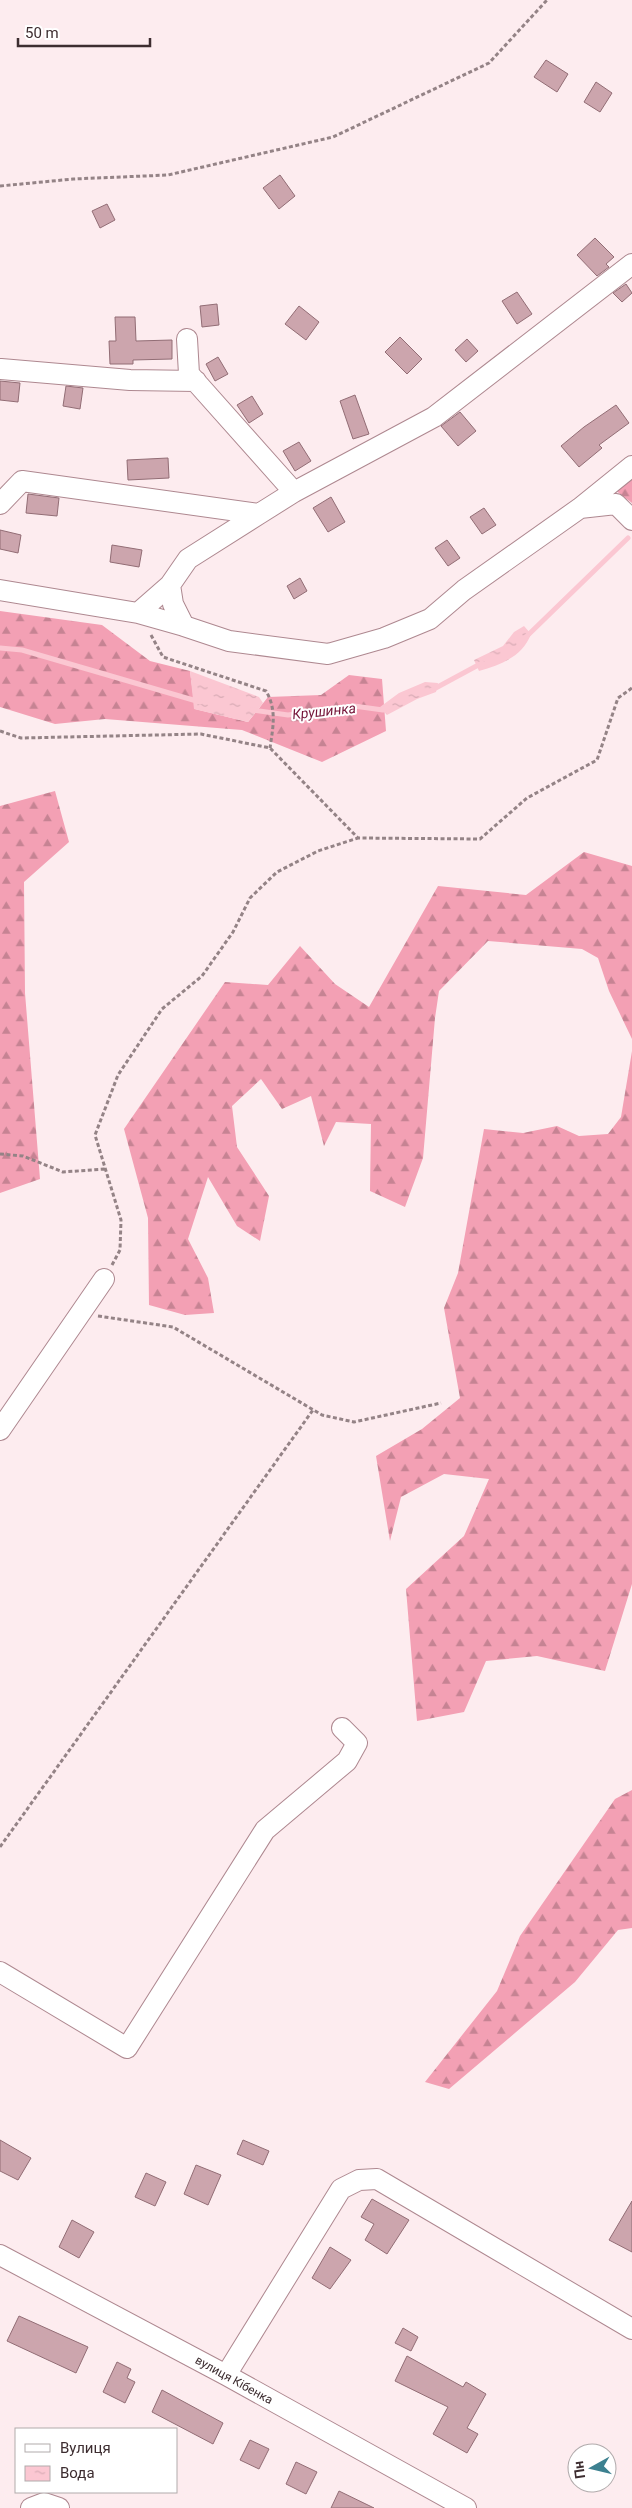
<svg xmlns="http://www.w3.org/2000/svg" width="632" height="2508" font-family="Roboto,sans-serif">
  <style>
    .forest { fill: url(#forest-firs) }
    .water { fill: url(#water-ripples) }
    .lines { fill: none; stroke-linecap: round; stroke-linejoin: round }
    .stream { stroke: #fbc7d2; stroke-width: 5 }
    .building { fill: #cca5ad; stroke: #926d75 }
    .minor-casing { stroke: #ae8890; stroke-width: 22 }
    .path { stroke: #948386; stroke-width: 3; stroke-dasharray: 4 2.5; stroke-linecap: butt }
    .minor { stroke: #fff; stroke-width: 20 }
    .labels { text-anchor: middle; stroke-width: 4; stroke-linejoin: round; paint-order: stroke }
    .street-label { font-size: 12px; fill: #3d2d30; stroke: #fff }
    .water-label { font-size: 14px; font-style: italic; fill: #741438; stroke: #fff }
  </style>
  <defs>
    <pattern id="forest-firs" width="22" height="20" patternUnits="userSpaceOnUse" patternTransform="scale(1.25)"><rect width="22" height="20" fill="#f3a0b4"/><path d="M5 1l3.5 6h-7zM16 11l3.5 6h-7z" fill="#c68393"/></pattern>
    <pattern id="water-ripples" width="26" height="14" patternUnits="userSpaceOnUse" patternTransform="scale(1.25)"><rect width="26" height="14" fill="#fbc7d2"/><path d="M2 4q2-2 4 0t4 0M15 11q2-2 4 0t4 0" fill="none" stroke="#d8abb5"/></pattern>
  </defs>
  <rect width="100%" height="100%" fill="#fdecef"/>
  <path class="forest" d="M 632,472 L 632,503 L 615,490 Z
    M 0,611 L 102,625 L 150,661 L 190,671 L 195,709 L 248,722 L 268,697 L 321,695 L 349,675 L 382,679 L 386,731 L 322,762 L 242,730 L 105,719 L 55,724 L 0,707 Z
    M 55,791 L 69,842 L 24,882 L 25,993 L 40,1179 L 0,1193 L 0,806 Z
    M 584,852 L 632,866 L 632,1039 L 609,991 L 598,958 L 582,949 L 488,941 L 439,991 L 435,1018 L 423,1158 L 405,1207 L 370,1191 L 371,1124 L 336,1122 L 324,1146 L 311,1096 L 282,1109 L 261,1079 L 232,1106 L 237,1147 L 269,1196 L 260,1241 L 237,1226 L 208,1177 L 188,1239 L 208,1278 L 214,1313 L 185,1315 L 149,1305 L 148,1218 L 124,1129 L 225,982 L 268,985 L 300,946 L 335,984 L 369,1007 L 438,886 L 526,895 Z
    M 632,1051 L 632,1584 L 605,1671 L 537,1656 L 486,1661 L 464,1712 L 417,1721 L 406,1589 L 464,1536 L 489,1479 L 444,1474 L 401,1497 L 390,1541 L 376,1456 L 422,1429 L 460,1398 L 444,1308 L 458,1273 L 484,1129 L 523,1133 L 557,1126 L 579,1136 L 608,1134 L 621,1117 Z
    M 632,1790 L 632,1928 L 618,1930 L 575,1982 L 449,2089 L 425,2082 L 497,1991 L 520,1936 L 615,1799 Z"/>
  <path class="water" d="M 524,626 L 531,634 C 522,657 502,664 479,671 L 474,660 L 503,646 L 514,632 Z
    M 190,671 L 259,697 L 263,703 L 248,722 L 194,709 Z
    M 425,682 L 438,683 L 436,692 L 417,699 L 387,715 L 380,707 L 399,693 Z"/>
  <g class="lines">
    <path class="stream" d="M 527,636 L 628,538
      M 0,648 L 22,650 L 200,702
      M 432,690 L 482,663
      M 252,710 L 288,715 L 354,706 L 383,710 L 387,708"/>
  </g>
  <path class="building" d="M 546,60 L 568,74 L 557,92 L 534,77 Z
    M 596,82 L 612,93 L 600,112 L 584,102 Z
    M 280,175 L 295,196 L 279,209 L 263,188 Z
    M 107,204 L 115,220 L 100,228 L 92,211 Z
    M 595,238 L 614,257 L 606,264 L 609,267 L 597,276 L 577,255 Z
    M 626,284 L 632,293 L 622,302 L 613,293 Z
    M 517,292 L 532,314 L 517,324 L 502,301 Z
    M 217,304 L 219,325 L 202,327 L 200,306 Z
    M 299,306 L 319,322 L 306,340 L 285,324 Z
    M 115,317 L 135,317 L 136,341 L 172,340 L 172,359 L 133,360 L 133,364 L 110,364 L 109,341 L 116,341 Z
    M 400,337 L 422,359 L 407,374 L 385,352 Z
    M 467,339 L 478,351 L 466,362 L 455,350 Z
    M 218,357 L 228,374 L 215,381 L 206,364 Z
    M 0,381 L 20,383 L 18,402 L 0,400 Z
    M 66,386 L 83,388 L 80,409 L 63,406 Z
    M 355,395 L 369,434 L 353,439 L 340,401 Z
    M 252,396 L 263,414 L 249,423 L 237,405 Z
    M 616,405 L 629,423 L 599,445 L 602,448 L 579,467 L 561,446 L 584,427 Z
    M 460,412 L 476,431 L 458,446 L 441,426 Z
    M 299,442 L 311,461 L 295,471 L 283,451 Z
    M 168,458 L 169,478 L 128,480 L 127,460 Z
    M 28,494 L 59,498 L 57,516 L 26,513 Z
    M 331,497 L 345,522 L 328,532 L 313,508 Z
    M 484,508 L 496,525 L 482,534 L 470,517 Z
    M 0,530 L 21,535 L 18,553 L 0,549 Z
    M 447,540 L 460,558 L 448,566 L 435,548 Z
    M 112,545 L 142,550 L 139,567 L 110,562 Z
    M 300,578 L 307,591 L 294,599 L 287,586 Z
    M 0,2140 L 31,2158 L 18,2180 L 0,2171 Z
    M 243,2140 L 269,2151 L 263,2165 L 237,2154 Z
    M 196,2165 L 221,2175 L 208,2205 L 184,2194 Z
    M 146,2173 L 166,2182 L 155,2206 L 135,2197 Z
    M 372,2199 L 409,2220 L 387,2254 L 365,2240 L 374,2224 L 361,2217 Z
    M 632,2201 L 632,2252 L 609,2240 Z
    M 72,2220 L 94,2232 L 79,2258 L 59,2247 Z
    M 330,2247 L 351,2260 L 330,2289 L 312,2278 Z
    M 19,2316 L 88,2347 L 76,2373 L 7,2341 Z
    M 403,2328 L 418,2337 L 411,2351 L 395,2343 Z
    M 407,2356 L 463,2387 L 466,2382 L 486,2394 L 467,2428 L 478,2434 L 467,2453 L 433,2434 L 448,2407 L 395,2381 Z
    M 117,2362 L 131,2369 L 127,2378 L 135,2382 L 125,2403 L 103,2392 Z
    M 162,2390 L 223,2423 L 213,2444 L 152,2412 Z
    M 250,2440 L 269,2449 L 259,2469 L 240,2460 Z
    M 296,2462 L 317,2472 L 306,2494 L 286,2484 Z
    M 339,2491 L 374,2508 L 331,2508 Z"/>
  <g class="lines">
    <g class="minor-casing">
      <path id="minor" d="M 187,339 L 189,374 L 294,492
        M 1,369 L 130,380 L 196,381
        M 0,504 L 22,481 L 259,514
        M 580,508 L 632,466
        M 170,585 L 188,559 L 259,514 L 294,492 L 434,417 L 632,264
        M 0,590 L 138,613 L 170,585 L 173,604 L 184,626 L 229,641 L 328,654 L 384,638 L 430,619 L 464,590 L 580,508 L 616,504 L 632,520
        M 138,613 L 184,626
        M 0,1430 L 104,1279
        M 0,1972 L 127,2048 L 265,1830 L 347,1761 L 357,1743 L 342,1728
        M 0,2255 L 226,2375 L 466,2508
        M 226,2375 L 341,2189 L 359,2180 L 377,2179 L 632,2329
        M 31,2508 L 44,2503 L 59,2508"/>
    </g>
    <path class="path" d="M 0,186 L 73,179 L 168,175 L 333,137 L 489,63 L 547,0
      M 151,635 L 163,657 L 266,691 C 277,710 273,727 270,748
      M 0,731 L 21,738 L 201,734 L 270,748 L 358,838 L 480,839 L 527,798 L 597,760 L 618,698 L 632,688
      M 0,1154 L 23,1156 L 63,1172 L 105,1169
      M 112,1265 L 120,1250 L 121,1220 L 95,1135 L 118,1075 L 162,1009 L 202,976 L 233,932 L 250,898 L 277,872 L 318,851 L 358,838
      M 98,1316 L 173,1327 L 322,1415 L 354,1422 L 441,1403
      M 0,1847 L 313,1410"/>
    <use href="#minor" class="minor"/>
  </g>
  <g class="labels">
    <g class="street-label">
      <text transform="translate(234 2380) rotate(29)" y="4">вулиця Кібенка</text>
    </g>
    <g class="water-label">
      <text transform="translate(324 711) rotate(-6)" y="5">Крушинка</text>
    </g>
  </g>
  <rect x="15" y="2428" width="162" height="65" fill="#ffffff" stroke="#b1abac"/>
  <rect x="25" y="2444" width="25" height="8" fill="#ffffff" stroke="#b1abac"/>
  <text x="60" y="2453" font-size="15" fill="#3d2d30">Вулиця</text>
  <rect x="25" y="2466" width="25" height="15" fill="url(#water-ripples)" stroke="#b1abac"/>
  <text x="60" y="2478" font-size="15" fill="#3d2d30">Вода</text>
  <g transform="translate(592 2468) rotate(262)"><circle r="24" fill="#ffffff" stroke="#b1abac"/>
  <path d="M0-4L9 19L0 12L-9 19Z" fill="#3d8190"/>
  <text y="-8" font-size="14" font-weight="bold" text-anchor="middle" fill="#3d2d30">Пн</text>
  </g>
  <path d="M18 38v8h132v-8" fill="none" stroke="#3d2d30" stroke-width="2.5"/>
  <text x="25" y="38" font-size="15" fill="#3d2d30" stroke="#ffffff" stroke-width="4" paint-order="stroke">50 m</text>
</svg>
